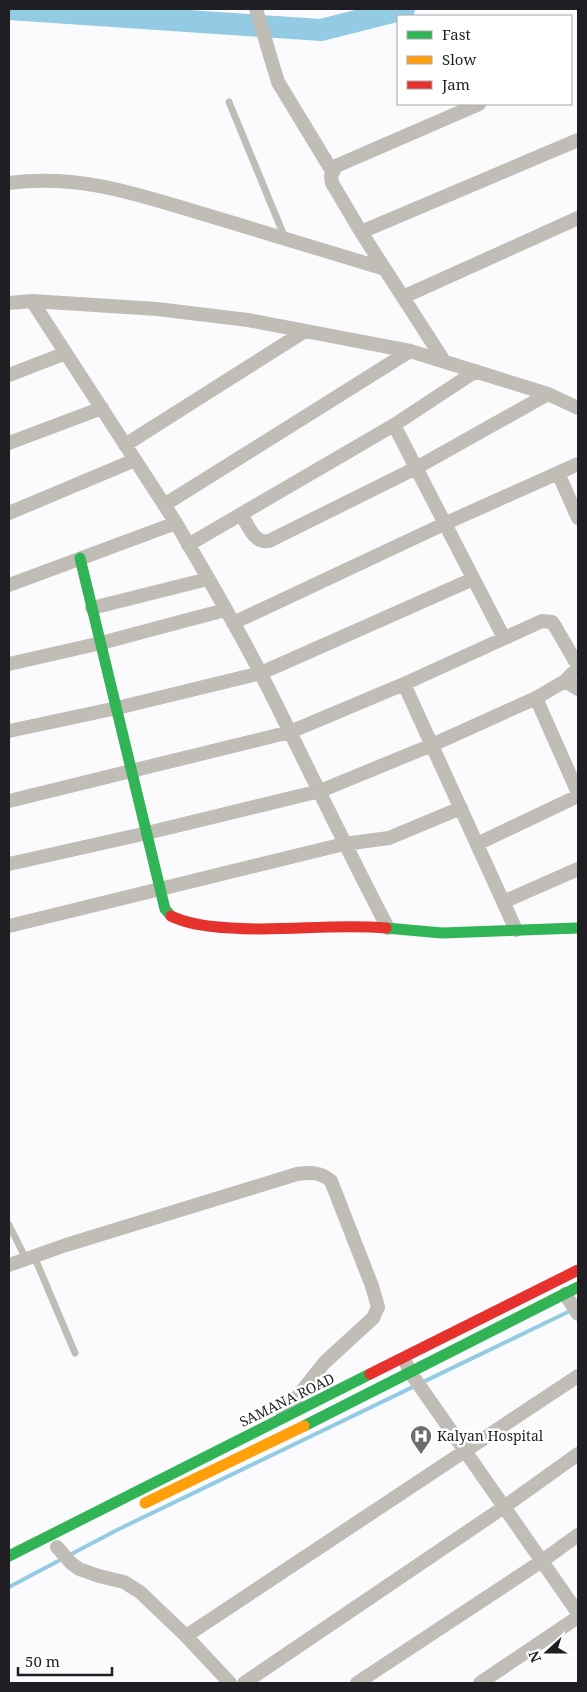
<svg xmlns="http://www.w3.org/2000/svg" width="587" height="1692" font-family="'Noto Serif',serif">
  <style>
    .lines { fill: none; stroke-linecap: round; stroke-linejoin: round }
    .stream { stroke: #93cbe4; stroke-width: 4 }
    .river { stroke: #93cbe4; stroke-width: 22 }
    .lane { stroke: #c0bdb7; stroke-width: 7 }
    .street { stroke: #c0bdb7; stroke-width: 14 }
    .fast { stroke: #30b455; stroke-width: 11 }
    .slow { stroke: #ff9f0a; stroke-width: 11 }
    .jam { stroke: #e5322d; stroke-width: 11 }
    .labels { text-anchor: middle; stroke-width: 5; stroke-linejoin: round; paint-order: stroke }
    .street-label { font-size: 14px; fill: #1f1f23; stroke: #fff }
    .poi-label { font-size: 14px; fill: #1f1f23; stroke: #fff; text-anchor: start }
  </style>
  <rect width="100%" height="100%" fill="#fbfbfd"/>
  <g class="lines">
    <path class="stream" d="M 9,1587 L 117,1530 L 572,1310"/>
    <path class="river" d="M 9,9 L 321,30 L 404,9"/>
    <path class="lane" d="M 229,102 L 285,238
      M 9,1225 L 26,1259
      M 34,1256 L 75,1353"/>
    <path class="street" d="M 256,9 L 278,82 L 332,171
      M 9,183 C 81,173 142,196 210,216 C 268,233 326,251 385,269
      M 361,232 L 578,140
      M 403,297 L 578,218
      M 32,301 L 176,523 C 205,573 235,623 261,674 C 304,759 344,844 388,928
      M 9,303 L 32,301 L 157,309 L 248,320 L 410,351 L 548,394 L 578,408
      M 444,361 L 361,232 L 332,183 L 331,176 L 336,166 L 479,104
      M 9,375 L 66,353
      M 394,425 L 504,638
      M 9,443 L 102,408
      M 125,445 L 305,331
      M 558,473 L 578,518
      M 164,505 L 410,351
      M 9,513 L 135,460
      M 241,514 C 248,525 254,544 269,541 L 416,468 L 548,394
      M 188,545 L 394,425 L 476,371
      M 9,585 L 176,523
      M 92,608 L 208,579
      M 233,623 L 444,524 L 578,464
      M 9,664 L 101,643 L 225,610
      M 565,681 L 578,689
      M 404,684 L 516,930
      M 536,698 L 578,793
      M 9,731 L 117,708 L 261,673 L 473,579
      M 9,801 L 290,732 L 404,684 L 542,621 L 552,622 L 556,628 L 578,666
      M 477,844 L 578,796
      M 9,864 L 147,833 L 320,791 L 432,745 L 536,698 L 565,681 L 578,668
      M 503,902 L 578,869
      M 9,926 L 344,844 L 389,838 L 461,808
      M 9,1265 L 66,1245 L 297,1174 C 311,1172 320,1172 331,1181 L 372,1286 L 378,1307 L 373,1318 L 324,1363 L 283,1415
      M 565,1294 L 578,1314
      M 407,1365 L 410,1372 L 578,1613
      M 57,1547 L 71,1563 L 79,1569 L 99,1576 L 124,1582 L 140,1592 L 186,1636 L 230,1683
      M 186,1636 L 578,1376
      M 244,1683 L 504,1507 L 578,1454
      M 357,1683 L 542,1561 L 578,1535
      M 480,1683 L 578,1617"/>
    <path class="fast" d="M 80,558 L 165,909 L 171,916
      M 386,928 L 442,933 L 578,928
      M 304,1426 L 578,1287
      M 9,1556 L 370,1374"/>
    <path class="slow" d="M 145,1503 L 304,1426"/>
    <path class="jam" d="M 171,916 C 189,925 211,927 231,928 C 283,932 335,923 386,928
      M 370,1374 L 578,1270"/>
  </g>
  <defs>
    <g id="hospital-pin" transform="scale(1.125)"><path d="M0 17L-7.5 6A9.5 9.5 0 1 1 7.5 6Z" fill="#6c6c6f" stroke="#fff"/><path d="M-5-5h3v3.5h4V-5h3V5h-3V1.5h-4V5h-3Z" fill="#fff"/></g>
  </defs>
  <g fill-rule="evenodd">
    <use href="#hospital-pin" x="421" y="1436"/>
  </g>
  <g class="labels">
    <g class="street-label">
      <text transform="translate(287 1400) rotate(-26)" y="5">SAMANA ROAD</text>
    </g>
    <g class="poi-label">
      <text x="437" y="1441">Kalyan Hospital</text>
    </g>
  </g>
  <rect width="587" height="1692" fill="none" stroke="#1f1f23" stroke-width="20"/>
  <rect x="397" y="15" width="175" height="90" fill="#ffffff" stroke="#a5a5a7"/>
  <rect x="407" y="31" width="25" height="8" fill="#30b455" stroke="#a5a5a7"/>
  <text x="442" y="40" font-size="15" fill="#1f1f23">Fast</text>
  <rect x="407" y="56" width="25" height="8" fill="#ff9f0a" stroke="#a5a5a7"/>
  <text x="442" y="65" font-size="15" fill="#1f1f23">Slow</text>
  <rect x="407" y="81" width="25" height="8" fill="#e5322d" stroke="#a5a5a7"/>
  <text x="442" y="90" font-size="15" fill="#1f1f23">Jam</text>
  <g transform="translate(547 1652) rotate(249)" stroke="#ffffff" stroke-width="4" paint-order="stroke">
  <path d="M0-4L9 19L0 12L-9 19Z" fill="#1f1f23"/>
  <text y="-8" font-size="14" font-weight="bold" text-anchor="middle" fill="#1f1f23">N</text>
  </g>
  <path d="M18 1667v8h94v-8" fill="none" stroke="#1f1f23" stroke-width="2.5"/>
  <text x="25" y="1667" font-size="15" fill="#1f1f23" stroke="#ffffff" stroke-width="4" paint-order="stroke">50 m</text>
</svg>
